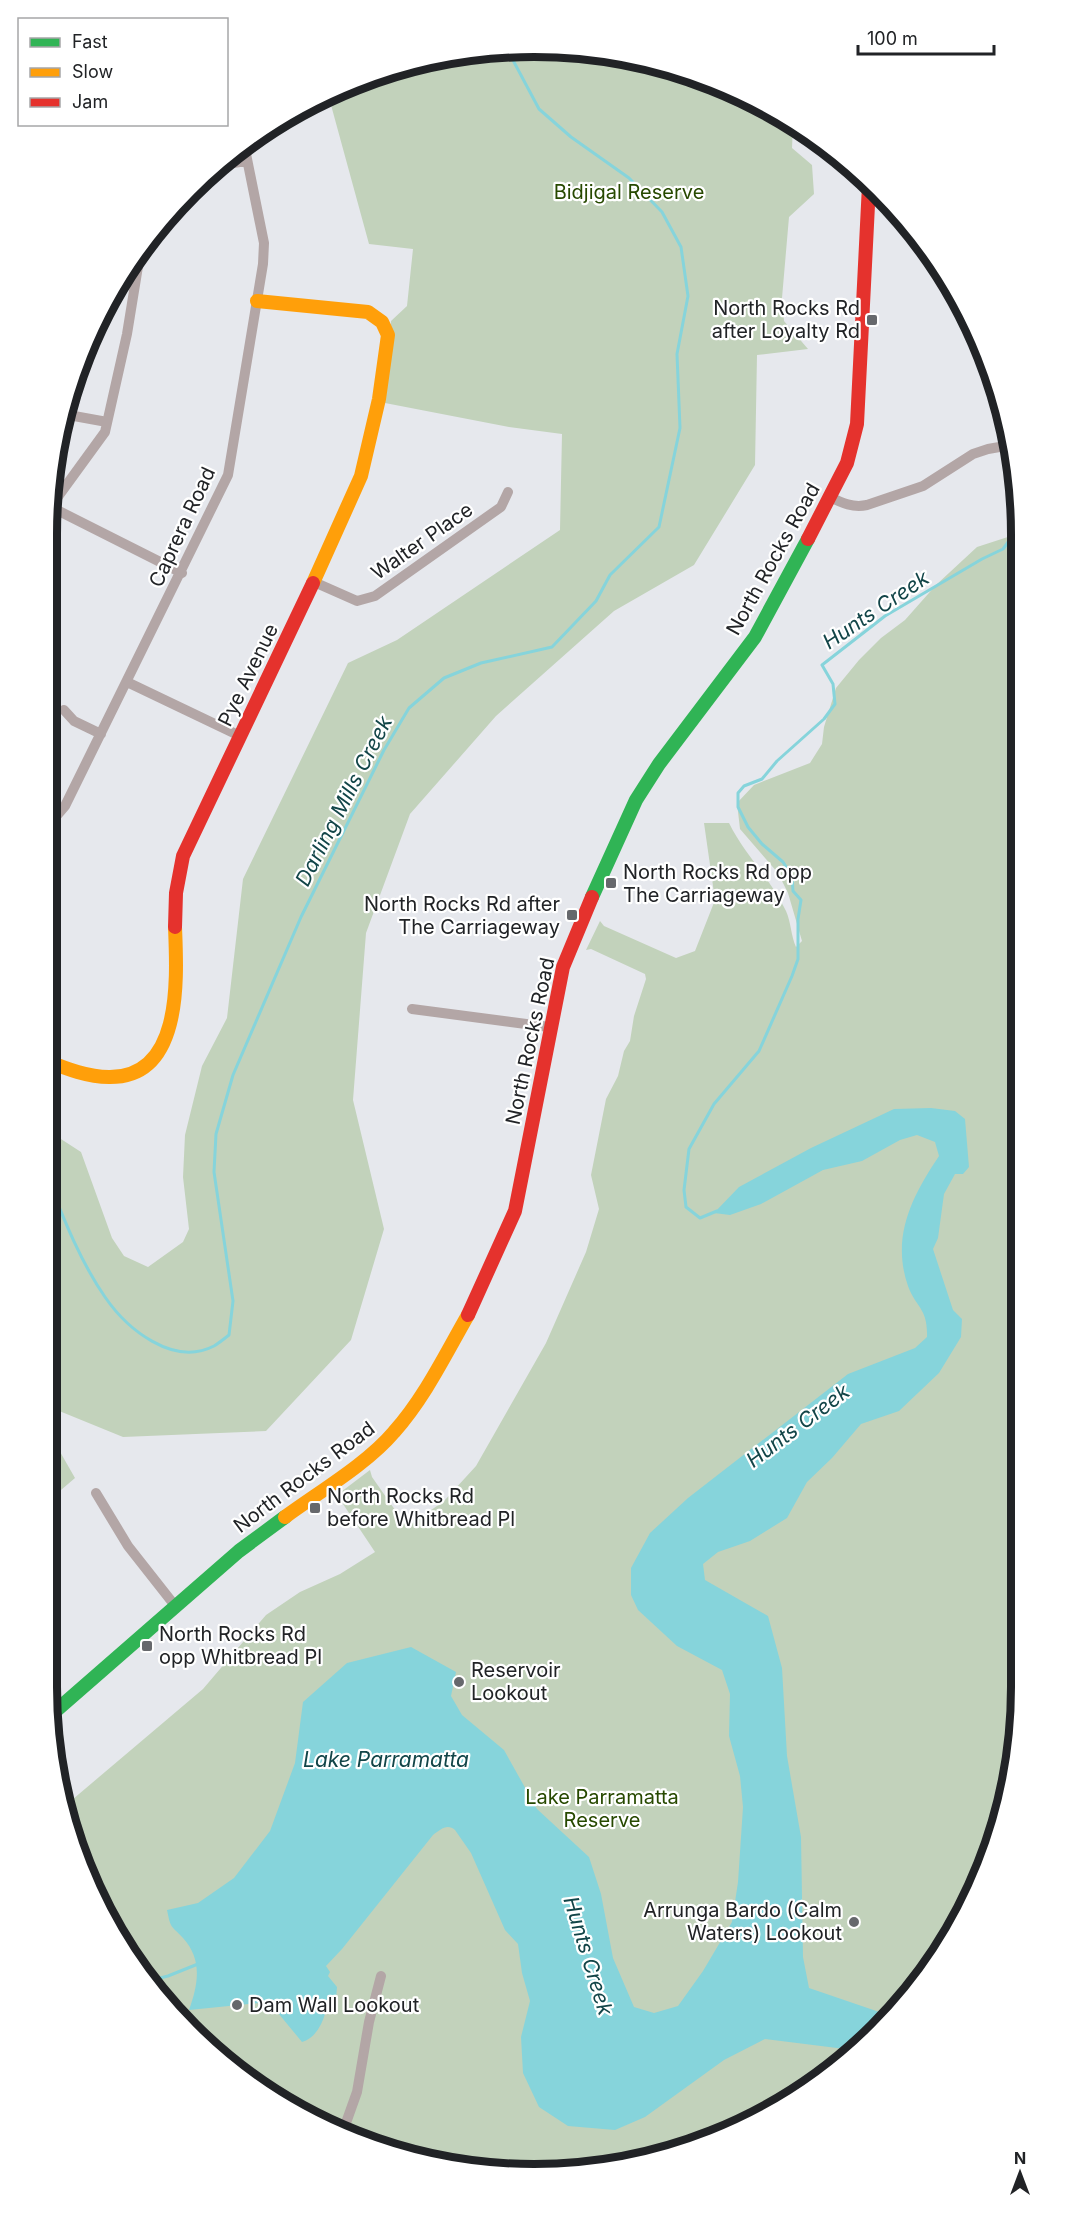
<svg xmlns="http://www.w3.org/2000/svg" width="1068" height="2221" font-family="Inter,sans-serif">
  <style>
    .green { fill: #c2d2bb }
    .water { fill: #86d4db }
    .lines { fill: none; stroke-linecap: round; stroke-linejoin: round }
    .stream { stroke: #86d4db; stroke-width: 3 }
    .street { stroke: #b3a6a6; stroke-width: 10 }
    .fast { stroke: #30b455; stroke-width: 14 }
    .slow { stroke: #ff9f0a; stroke-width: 14 }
    .jam { stroke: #e5322d; stroke-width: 14 }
    .poi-dot { fill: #66686c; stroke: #fff; stroke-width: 2 }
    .labels { text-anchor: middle; stroke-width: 4.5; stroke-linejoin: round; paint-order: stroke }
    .park-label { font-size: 20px; fill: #274900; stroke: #fff }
    .poi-label { font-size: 20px; fill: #212326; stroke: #fff; text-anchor: start }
    .street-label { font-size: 20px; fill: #212326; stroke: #fff }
    .water-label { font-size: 21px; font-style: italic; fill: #124548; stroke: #fff }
    .rim { fill: none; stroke: #212326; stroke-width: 8 }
  </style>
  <rect width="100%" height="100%" fill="#e6e8ed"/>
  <path class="green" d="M 534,47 L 629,56 L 721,84 L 793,125 L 792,148 L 812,165 L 814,194 L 789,217 L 782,298 L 784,321 L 808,349 L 757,355 L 755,465 L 694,565 L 614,611 L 496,716 L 410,814 L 366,933 L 353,1100 L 384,1229 L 351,1340 L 266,1431 L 123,1437 L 47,1406 L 47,1130 L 81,1152 L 112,1238 L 124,1256 L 148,1267 L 183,1242 L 189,1229 L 183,1177 L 185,1135 L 202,1066 L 227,1018 L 243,879 L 348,663 L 397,640 L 560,530 L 562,434 L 509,427 L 385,403 L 391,321 L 407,306 L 413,249 L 369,244 L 328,94 L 348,83 L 439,56 Z
    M 1017,534 L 1021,1687 L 1012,1782 L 984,1874 L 939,1958 L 879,2031 L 750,2124 L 597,2170 L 439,2165 L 420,2159 L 294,2104 L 279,2101 L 263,2093 L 147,1984 L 72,1844 L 66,1805 L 203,1689 L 266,1615 L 300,1592 L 340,1574 L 375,1552 L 341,1501 L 333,1498 L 370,1470 L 372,1477 L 407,1527 L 444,1501 L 476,1466 L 546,1343 L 586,1252 L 599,1209 L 591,1175 L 606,1099 L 618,1076 L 624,1051 L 630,1041 L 634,1016 L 646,979 L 645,974 L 591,949 L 586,950 L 600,921 L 604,926 L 676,958 L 695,951 L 715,900 L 704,823 L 729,823 C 745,855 770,878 786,911 C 791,922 791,936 796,947 L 802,941 L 788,893 L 778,873 L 740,829 L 737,803 L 754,785 L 810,763 L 822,744 L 824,727 L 836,688 L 859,660 L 881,638 L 905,620 L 936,585 L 977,547 Z
    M 47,1429 L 75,1478 L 47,1502 Z"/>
  <path class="water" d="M 931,1108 L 955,1111 L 965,1119 L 969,1167 L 963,1174 L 955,1174 L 944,1194 L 938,1238 L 933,1249 L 953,1310 L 962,1319 L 961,1337 L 939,1373 L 899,1411 L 861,1424 L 832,1458 L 807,1482 L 787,1518 L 750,1541 L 718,1552 L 703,1564 L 705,1580 L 768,1616 L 782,1668 L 787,1756 L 801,1837 L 803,1957 L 809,1988 L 891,2016 L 879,2031 L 853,2050 L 765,2039 L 724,2060 L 645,2117 L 615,2130 L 568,2126 L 539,2107 L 523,2073 L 521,2037 L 530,2001 L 522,1973 L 518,1944 L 505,1930 L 471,1853 L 455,1830 C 447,1823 440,1830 433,1835 L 342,1949 L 326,1966 L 330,1972 L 328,1976 L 337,1987 L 335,2010 L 325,2014 C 322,2025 314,2039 302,2042 L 269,2002 L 189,2010 C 198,1985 203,1960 183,1938 C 170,1924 171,1929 167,1910 L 198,1903 L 234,1878 L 270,1831 L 295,1763 L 303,1702 L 347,1663 L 411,1647 L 456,1672 L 451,1696 L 462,1715 L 504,1750 L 537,1809 L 589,1857 L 601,1894 L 613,1958 L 634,2007 L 654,2013 L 678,2006 L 703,1971 L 732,1922 L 738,1882 L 743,1807 L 740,1776 L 729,1736 L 730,1694 L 722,1670 L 677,1646 L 638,1610 L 631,1595 L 631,1568 L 650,1533 L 688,1498 L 848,1374 L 915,1348 L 927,1337 C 928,1308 916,1308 908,1286 C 891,1237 912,1196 939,1156 L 935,1142 L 917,1135 L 900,1140 L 862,1161 L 823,1170 L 761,1204 L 730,1215 L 714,1213 L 739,1187 L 811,1148 L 894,1109 Z"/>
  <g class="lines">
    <path class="stream" d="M 47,1177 C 63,1217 80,1261 105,1297 C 127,1329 173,1367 214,1346 C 219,1343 224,1339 229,1335 L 233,1301 L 214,1172 L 216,1134 L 233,1075 L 301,917 L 384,750 L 409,708 L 444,678 L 481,663 L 552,647 L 596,601 L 610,575 L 659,527 L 680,428 L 677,354 L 688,296 L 681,247 L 662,212 L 629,178 L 571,137 L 539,109 L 507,49
      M 717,1211 L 700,1218 L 686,1207 L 684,1190 L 689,1149 L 714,1104 L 759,1051 L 792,976 L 798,959 L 798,919 L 801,900 L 793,891 L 792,876 L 783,862 L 762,844 L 748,827 L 738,807 L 738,793 L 744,786 L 762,779 L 777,761 L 824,719 L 835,704 L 833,684 L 822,665 L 885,616 L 982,559 L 1003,549 L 1017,530
      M 143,1975 L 160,1978 L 168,1976 L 198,1964"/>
    <path class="street" d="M 219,165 L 247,161
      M 63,414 L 107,422
      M 830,497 C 842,503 853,508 867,505 L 923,486 L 973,454 L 988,449 L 1011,445
      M 51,507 L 182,573
      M 49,509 L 105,432 L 127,334 L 141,248
      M 314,582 L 357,601 L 375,596 L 501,507 L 508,492
      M 127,682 L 240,736
      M 64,710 L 74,721 L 101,734
      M 47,827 L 65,806 L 228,475 L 263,264 L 264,243 L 244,144
      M 47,1000 L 54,990
      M 412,1009 L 549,1027
      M 96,1493 L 128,1546 L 176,1607
      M 342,2134 L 357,2092 L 369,2022 L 381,1976"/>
    <path class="fast" d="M 592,897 L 636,800 L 659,764 L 755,637 L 808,539
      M 51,1715 L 239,1551 L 285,1517"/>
    <path class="slow" d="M 257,301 L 368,312 L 382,322 L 388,335 L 379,399 L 361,476 L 313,583
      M 47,1061 C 67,1069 88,1077 109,1077 C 183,1078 177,978 175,927
      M 285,1517 C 319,1492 367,1464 394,1432 C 425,1397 445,1355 468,1315"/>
    <path class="jam" d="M 808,539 L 847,463 L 857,424 L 869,185
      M 175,927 L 176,893 L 183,856 L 313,583
      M 468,1315 L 515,1211 L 563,967 L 592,897"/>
  </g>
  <g class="poi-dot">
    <rect x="866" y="314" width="12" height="12" rx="3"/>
    <rect x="605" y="877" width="12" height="12" rx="3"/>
    <rect x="566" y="909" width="12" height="12" rx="3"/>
    <rect x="309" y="1502" width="12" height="12" rx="3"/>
    <rect x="141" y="1640" width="12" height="12" rx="3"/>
    <circle cx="459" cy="1682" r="6"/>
    <circle cx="854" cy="1922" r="6"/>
    <circle cx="237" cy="2005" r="6"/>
  </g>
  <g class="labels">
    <g class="park-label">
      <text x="629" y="199">Bidjigal Reserve</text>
      <text x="602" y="1804">Lake Parramatta<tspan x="602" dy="23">Reserve</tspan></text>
    </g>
    <g class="poi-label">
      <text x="860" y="315" text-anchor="end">North Rocks Rd<tspan x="860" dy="23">after Loyalty Rd</tspan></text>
      <text x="623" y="879">North Rocks Rd opp<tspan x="623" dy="23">The Carriageway</tspan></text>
      <text x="560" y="911" text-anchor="end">North Rocks Rd after<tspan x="560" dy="23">The Carriageway</tspan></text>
      <text x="327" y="1503">North Rocks Rd<tspan x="327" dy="23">before Whitbread Pl</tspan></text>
      <text x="159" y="1641">North Rocks Rd<tspan x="159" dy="23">opp Whitbread Pl</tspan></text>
      <text x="471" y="1677">Reservoir<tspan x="471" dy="23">Lookout</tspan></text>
      <text x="842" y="1917" text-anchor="end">Arrunga Bardo (Calm<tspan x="842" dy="23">Waters) Lookout</tspan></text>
      <text x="249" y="2012">Dam Wall Lookout</text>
    </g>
    <g class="street-label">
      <text transform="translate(182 527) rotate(-65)" y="7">Caprera Road</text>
      <text transform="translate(422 541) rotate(-35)" y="7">Walter Place</text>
      <text transform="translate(773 559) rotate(-61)" y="7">North Rocks Road</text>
      <text transform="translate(248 675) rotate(-64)" y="7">Pye Avenue</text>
      <text transform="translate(530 1041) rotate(-78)" y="7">North Rocks Road</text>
      <text transform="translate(304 1477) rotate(-37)" y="7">North Rocks Road</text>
    </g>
    <g class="water-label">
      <text transform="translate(876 610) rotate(-34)" y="7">Hunts Creek</text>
      <text transform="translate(344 801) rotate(-63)" y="7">Darling Mills Creek</text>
      <text transform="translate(798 1426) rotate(-37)" y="7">Hunts Creek</text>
      <text x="386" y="1767">Lake Parramatta</text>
      <text transform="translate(588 1956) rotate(73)" y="7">Hunts Creek</text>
    </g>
  </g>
  <path d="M0 0H1068V2221H0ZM534 57H534A477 477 0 0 1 1011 534V1687A477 477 0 0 1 534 2164H534A477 477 0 0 1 57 1687V534A477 477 0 0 1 534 57Z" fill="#fff" fill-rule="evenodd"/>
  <path class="rim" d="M534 57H534A477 477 0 0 1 1011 534V1687A477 477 0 0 1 534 2164H534A477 477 0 0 1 57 1687V534A477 477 0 0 1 534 57Z"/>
  <rect x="18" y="18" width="210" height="108" fill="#ffffff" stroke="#a6a7a8" stroke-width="1.5"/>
  <rect x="30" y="38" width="30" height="9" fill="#30b455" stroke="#a6a7a8" stroke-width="1.5"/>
  <text x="72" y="48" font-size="18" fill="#212326">Fast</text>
  <rect x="30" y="68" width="30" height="9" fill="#ff9f0a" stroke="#a6a7a8" stroke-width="1.5"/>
  <text x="72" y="78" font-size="18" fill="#212326">Slow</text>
  <rect x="30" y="98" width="30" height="9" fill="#e5322d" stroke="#a6a7a8" stroke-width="1.5"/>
  <text x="72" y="108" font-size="18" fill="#212326">Jam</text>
  <g transform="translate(1020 2173)" stroke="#ffffff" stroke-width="4.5" paint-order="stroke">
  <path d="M0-4.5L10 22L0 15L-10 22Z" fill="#212326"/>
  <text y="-9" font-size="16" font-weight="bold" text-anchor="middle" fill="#212326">N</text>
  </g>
  <path d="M858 45v9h136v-9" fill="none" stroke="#212326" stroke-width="3"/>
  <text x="867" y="45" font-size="18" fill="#212326" stroke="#ffffff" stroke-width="4.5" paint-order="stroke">100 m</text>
</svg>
